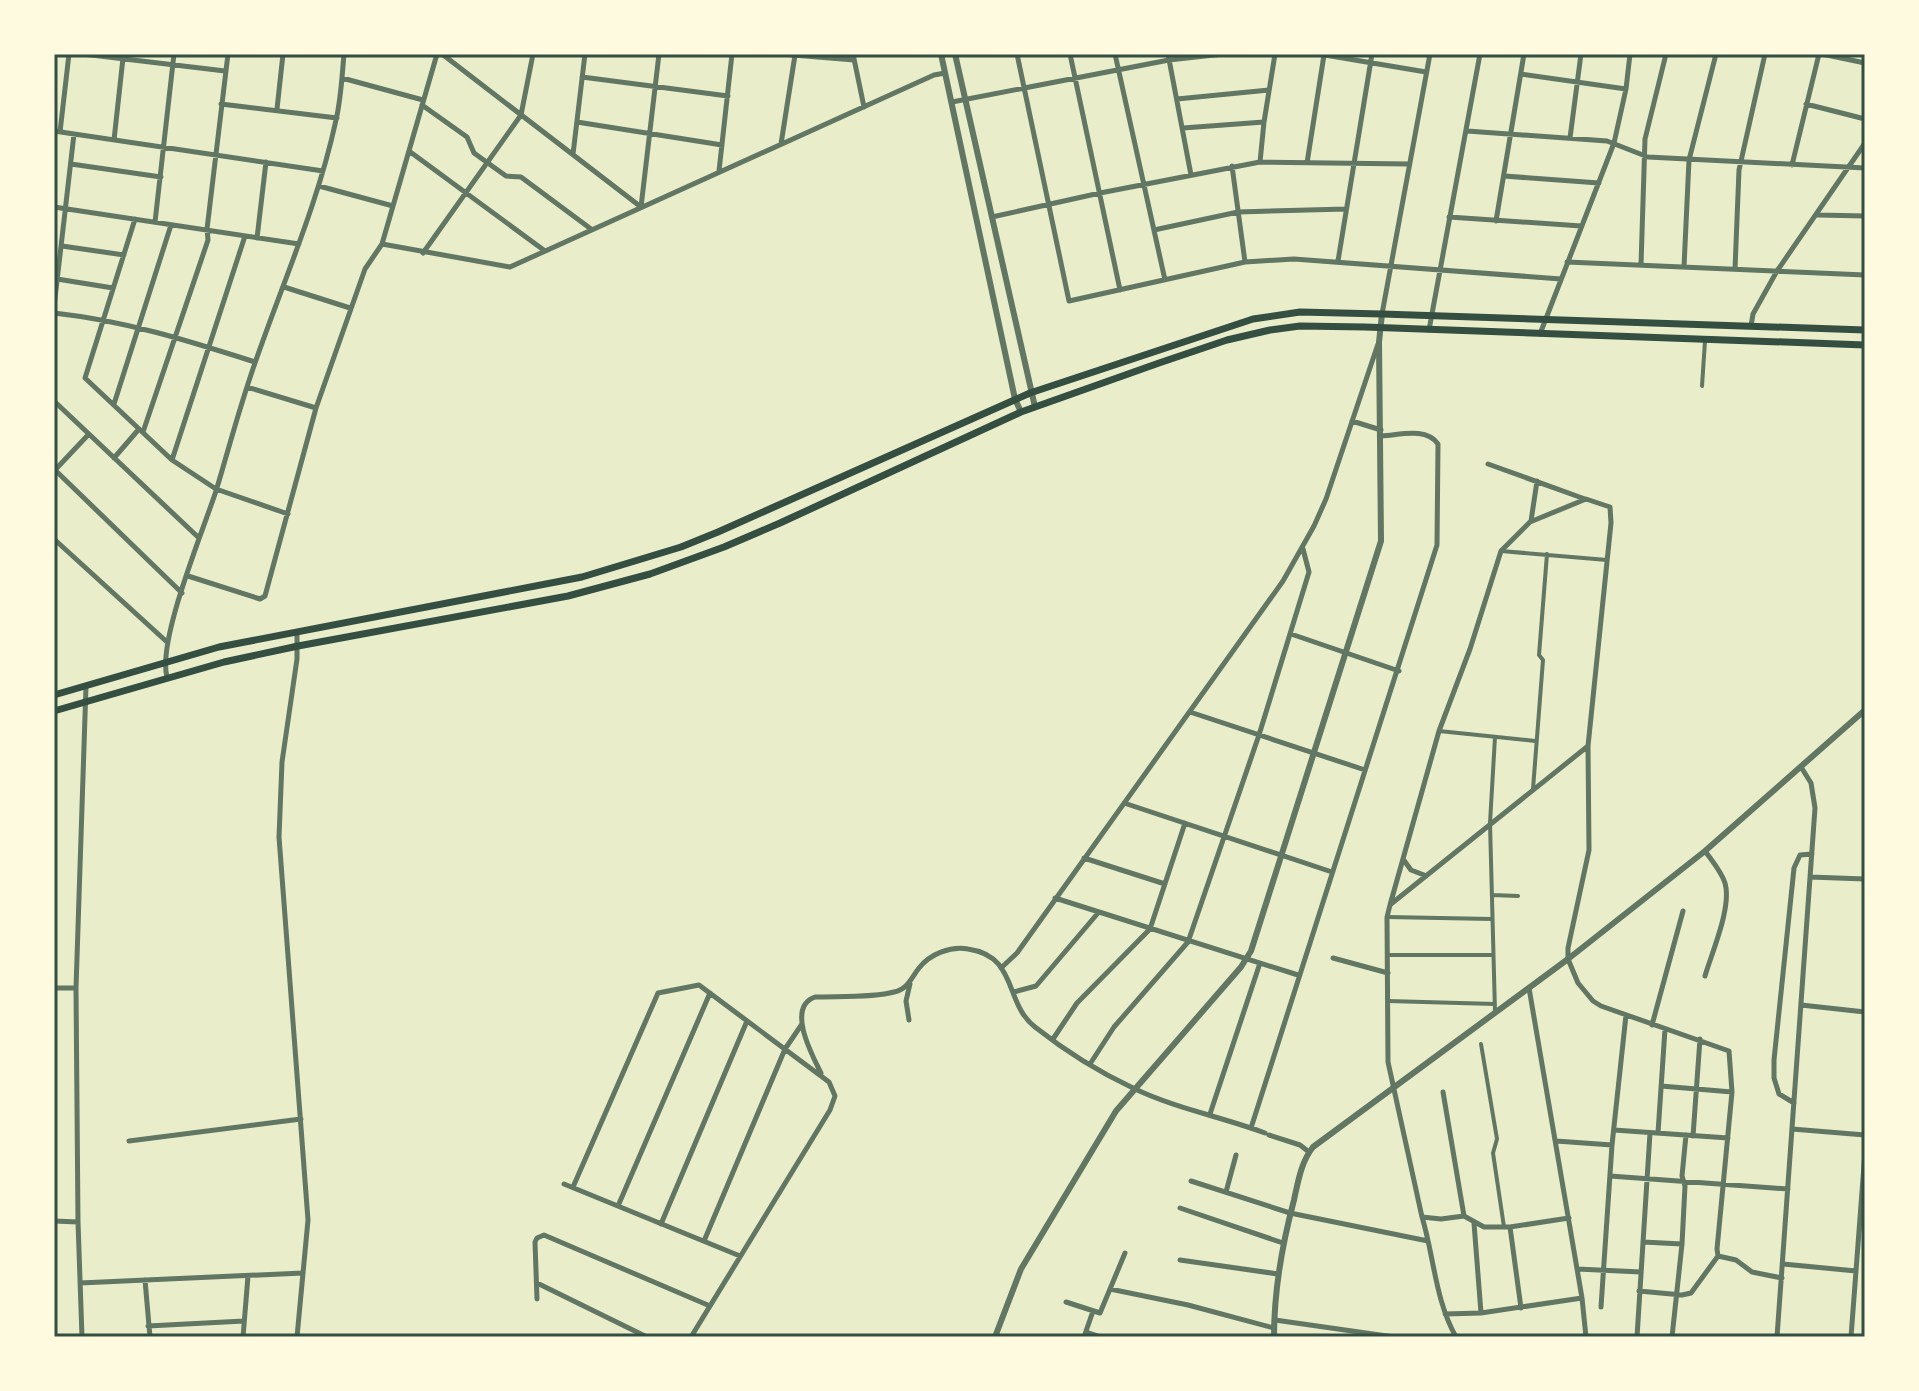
<svg xmlns="http://www.w3.org/2000/svg" width="1919" height="1391" font-family="Figtree,sans-serif">
  <style>
    .lines { fill: none; stroke-linecap: round; stroke-linejoin: round }
    .pedestrian { stroke: #617663; stroke-width: 4 }
    .minor { stroke: #617663; stroke-width: 5 }
    .tertiary { stroke: #617663; stroke-width: 6 }
    .secondary { stroke: #344e41; stroke-width: 7 }
    .neatline { fill: none; stroke: #344e41; stroke-width: 3 }
  </style>
  <rect width="100%" height="100%" fill="#e9edc9"/>
  <g class="lines">
    <path class="pedestrian" d="M 1702,386 L 1705,341
      M 1501,551 L 1607,560
      M 1439,731 L 1535,741
      M 1533,789 L 1543,660 L 1539,655 L 1547,554
      M 1492,895 L 1518,896
      M 1387,917 L 1492,919
      M 1388,955 L 1493,955
      M 1388,1001 L 1495,1004
      M 1495,1012 L 1490,823 L 1495,737
      M 1481,1044 L 1497,1139 L 1493,1153 L 1504,1227"/>
    <path class="minor" d="M 83,54 L 225,71
      M 442,54 L 641,207
      M 781,54 L 854,60
      M 853,54 L 864,107
      M 1017,54 L 1069,301 L 1245,262 L 1294,259 L 1561,279
      M 1070,54 L 1120,290
      M 1115,54 L 1165,280
      M 1168,54 L 1191,175
      M 1319,54 L 1426,72
      M 1822,54 L 1865,63
      M 1521,74 L 1626,89
      M 582,77 L 728,96
      M 342,78 L 423,100
      M 1177,99 L 1269,90
      M 952,102 L 1169,60 L 1223,54
      M 221,104 L 337,118
      M 1806,104 L 1865,119
      M 422,105 L 467,137 L 474,153 L 506,176 L 521,177 L 591,229
      M 277,109 L 283,54
      M 577,122 L 722,145
      M 1183,128 L 1264,122
      M 54,131 L 323,171
      M 1467,131 L 1607,141 L 1648,157 L 1865,168
      M 60,132 L 69,54
      M 1570,138 L 1581,54
      M 114,140 L 123,58
      M 781,144 L 795,55
      M 409,151 L 545,251
      M 573,154 L 585,54
      M 1260,162 L 1264,122 L 1275,54
      M 1307,163 L 1324,55
      M 71,164 L 161,177
      M 1792,165 L 1819,54
      M 1232,166 L 1245,262
      M 719,171 L 732,54
      M 1504,176 L 1599,183
      M 319,186 L 393,206
      M 54,207 L 299,244
      M 641,207 L 659,54
      M 1818,215 L 1865,216
      M 992,217 L 1100,193 L 1260,162 L 1409,164
      M 1449,217 L 1581,226
      M 135,219 L 85,378 L 172,460 L 216,489 L 288,514
      M 1496,221 L 1524,54
      M 155,222 L 174,54
      M 1154,230 L 1238,212 L 1346,209
      M 257,238 L 266,162
      M 382,244 L 510,267 L 934,75 L 945,73
      M 62,246 L 124,255
      M 423,253 L 521,115 L 533,54
      M 1338,261 L 1372,54
      M 1567,262 L 1865,275
      M 1641,265 L 1645,139 L 1666,54
      M 1684,267 L 1689,160 L 1716,54
      M 1735,269 L 1739,170 L 1765,54
      M 57,279 L 113,288
      M 284,287 L 350,308
      M 54,307 L 74,134
      M 54,313 C 126,321 186,340 255,362
      M 1382,314 L 1430,54
      M 1751,326 L 1753,314 L 1777,271 L 1865,143
      M 1429,330 L 1480,54
      M 1540,334 L 1614,143 L 1626,89 L 1630,54
      M 247,387 L 316,408
      M 54,401 L 199,538
      M 114,404 L 171,225
      M 1352,421 L 1381,430
      M 143,432 L 208,240 L 207,229 L 228,54
      M 114,458 L 139,429
      M 172,460 L 245,236
      M 1488,464 L 1585,499
      M 54,469 L 182,593
      M 55,470 L 88,435
      M 1531,521 L 1537,481
      M 54,539 L 167,642
      M 188,576 L 260,599 L 265,596 L 316,408 L 365,269 L 382,244 L 437,54
      M 1291,634 L 1399,671
      M 167,677 C 157,641 203,531 216,491 C 229,448 240,405 255,363 C 283,282 318,204 336,120 C 341,99 342,76 344,54
      M 1190,712 L 1365,770
      M 1124,803 L 1332,872
      M 1705,851 C 1712,861 1721,871 1725,883 C 1732,907 1712,952 1705,976
      M 1084,858 L 1165,884
      M 1403,859 L 1411,870 L 1424,875
      M 1810,877 L 1865,879
      M 1055,898 L 1298,975
      M 1391,904 L 1588,746
      M 1333,958 L 1388,973
      M 1001,968 L 1017,953 L 1283,581 L 1314,526 L 1326,499 L 1378,344
      M 54,988 L 76,988
      M 1529,988 L 1582,1298 L 1586,1337
      M 1014,992 L 1036,986 L 1098,913
      M 1801,1005 L 1865,1012
      M 909,1020 L 906,1001 L 910,984
      M 1652,1025 L 1683,911
      M 1053,1039 L 1077,1003 L 1150,929 L 1185,823
      M 1090,1064 L 1114,1027 L 1188,942 L 1259,735 L 1309,572 L 1303,549
      M 821,1073 C 812,1055 786,1007 815,997 C 838,996 872,998 894,992 C 908,989 911,978 919,968 C 930,954 950,946 968,949 C 1018,956 1004,1003 1035,1027 C 1064,1050 1099,1072 1133,1088 C 1174,1108 1222,1117 1265,1133
      M 1661,1086 L 1732,1092
      M 1443,1092 L 1464,1216
      M 1794,1103 L 1779,1094 L 1774,1078 L 1774,1060 L 1794,868 L 1800,855 L 1812,854
      M 1210,1114 L 1260,963
      M 1251,1128 L 1437,545 L 1438,444 C 1426,427 1400,435 1382,436
      M 1792,1129 L 1865,1135
      M 1614,1130 L 1728,1138
      M 1658,1133 L 1665,1029
      M 1269,1135 L 1300,1145 L 1309,1152
      M 1693,1136 L 1700,1039
      M 129,1141 L 301,1119
      M 1556,1141 L 1612,1145
      M 1610,1176 L 1788,1189
      M 1191,1181 L 1290,1213 L 1428,1241
      M 564,1184 L 740,1256
      M 573,1187 L 658,993 L 699,985 L 829,1082 L 835,1096 L 830,1110 L 691,1337
      M 1226,1192 L 1236,1155
      M 618,1206 L 710,993
      M 1180,1208 L 1283,1243
      M 1422,1217 L 1441,1219 L 1464,1216 L 1484,1227 L 1510,1227 L 1569,1218
      M 54,1221 L 78,1222
      M 1474,1223 L 1481,1313
      M 661,1224 L 747,1021
      M 1510,1227 L 1521,1308
      M 704,1241 L 785,1049 L 802,1024
      M 1643,1242 L 1682,1244
      M 1180,1260 L 1278,1274
      M 1783,1264 L 1856,1271
      M 1577,1269 L 1641,1272
      M 145,1280 L 150,1337
      M 80,1283 L 303,1273
      M 537,1283 L 647,1337
      M 1110,1289 L 1188,1305 L 1274,1328
      M 1639,1291 L 1682,1295 L 1691,1293 L 1718,1256
      M 537,1299 L 535,1242 L 537,1238 L 544,1235 L 710,1306
      M 1066,1302 L 1100,1313 L 1125,1253
      M 1601,1307 L 1612,1145 L 1626,1015
      M 1445,1314 L 1481,1313 L 1582,1298
      M 1275,1320 L 1394,1337
      M 148,1326 L 244,1321
      M 1086,1332 L 1101,1337
      M 82,1337 L 78,1222 L 76,988 L 86,686
      M 243,1337 L 248,1276
      M 297,1337 L 308,1220 L 279,837 L 282,762 L 297,659 L 297,632
      M 1084,1337 L 1093,1311
      M 1456,1337 C 1435,1300 1434,1256 1422,1217 L 1388,1062 L 1387,917 L 1390,905 L 1439,731 L 1470,649 L 1501,551 L 1530,522 L 1586,499 L 1610,507 L 1611,523 L 1588,746 L 1589,850 L 1568,948 L 1568,959 L 1578,983 L 1593,1001 L 1601,1006 L 1729,1051 L 1732,1092 L 1717,1249 L 1718,1256 L 1736,1260 L 1752,1272 L 1782,1278
      M 1637,1337 L 1650,1133
      M 1672,1337 L 1682,1244 L 1685,1186 L 1682,1176 L 1686,1135
      M 1777,1337 L 1815,808 L 1811,783 L 1801,767
      M 1851,1337 L 1865,1152"/>
    <path class="tertiary" d="M 941,54 L 1015,399 L 1021,412
      M 955,54 L 1035,407
      M 995,1337 L 1021,1269 L 1116,1111 L 1241,967 L 1251,951 L 1381,541 L 1379,342 L 1382,314
      M 1274,1337 C 1274,1290 1282,1245 1294,1200 C 1298,1182 1301,1162 1313,1147 L 1568,959 L 1705,851 L 1865,710"/>
    <path class="secondary" d="M 54,695 L 219,647 L 582,577 L 681,547 L 718,532 L 1030,393 L 1253,319 L 1300,312 L 1382,314 L 1865,330
      M 54,711 L 224,662 L 298,646 L 568,596 L 650,574 L 724,547 L 780,523 L 1021,412 L 1159,363 L 1227,340 L 1270,330 L 1300,326 L 1365,327 L 1865,345"/>
  </g>
  <rect width="1919" height="1391" fill="none" stroke="#fefae0" stroke-width="112"/>
  <rect x="56" y="56" width="1807" height="1279" class="neatline"/>
</svg>
